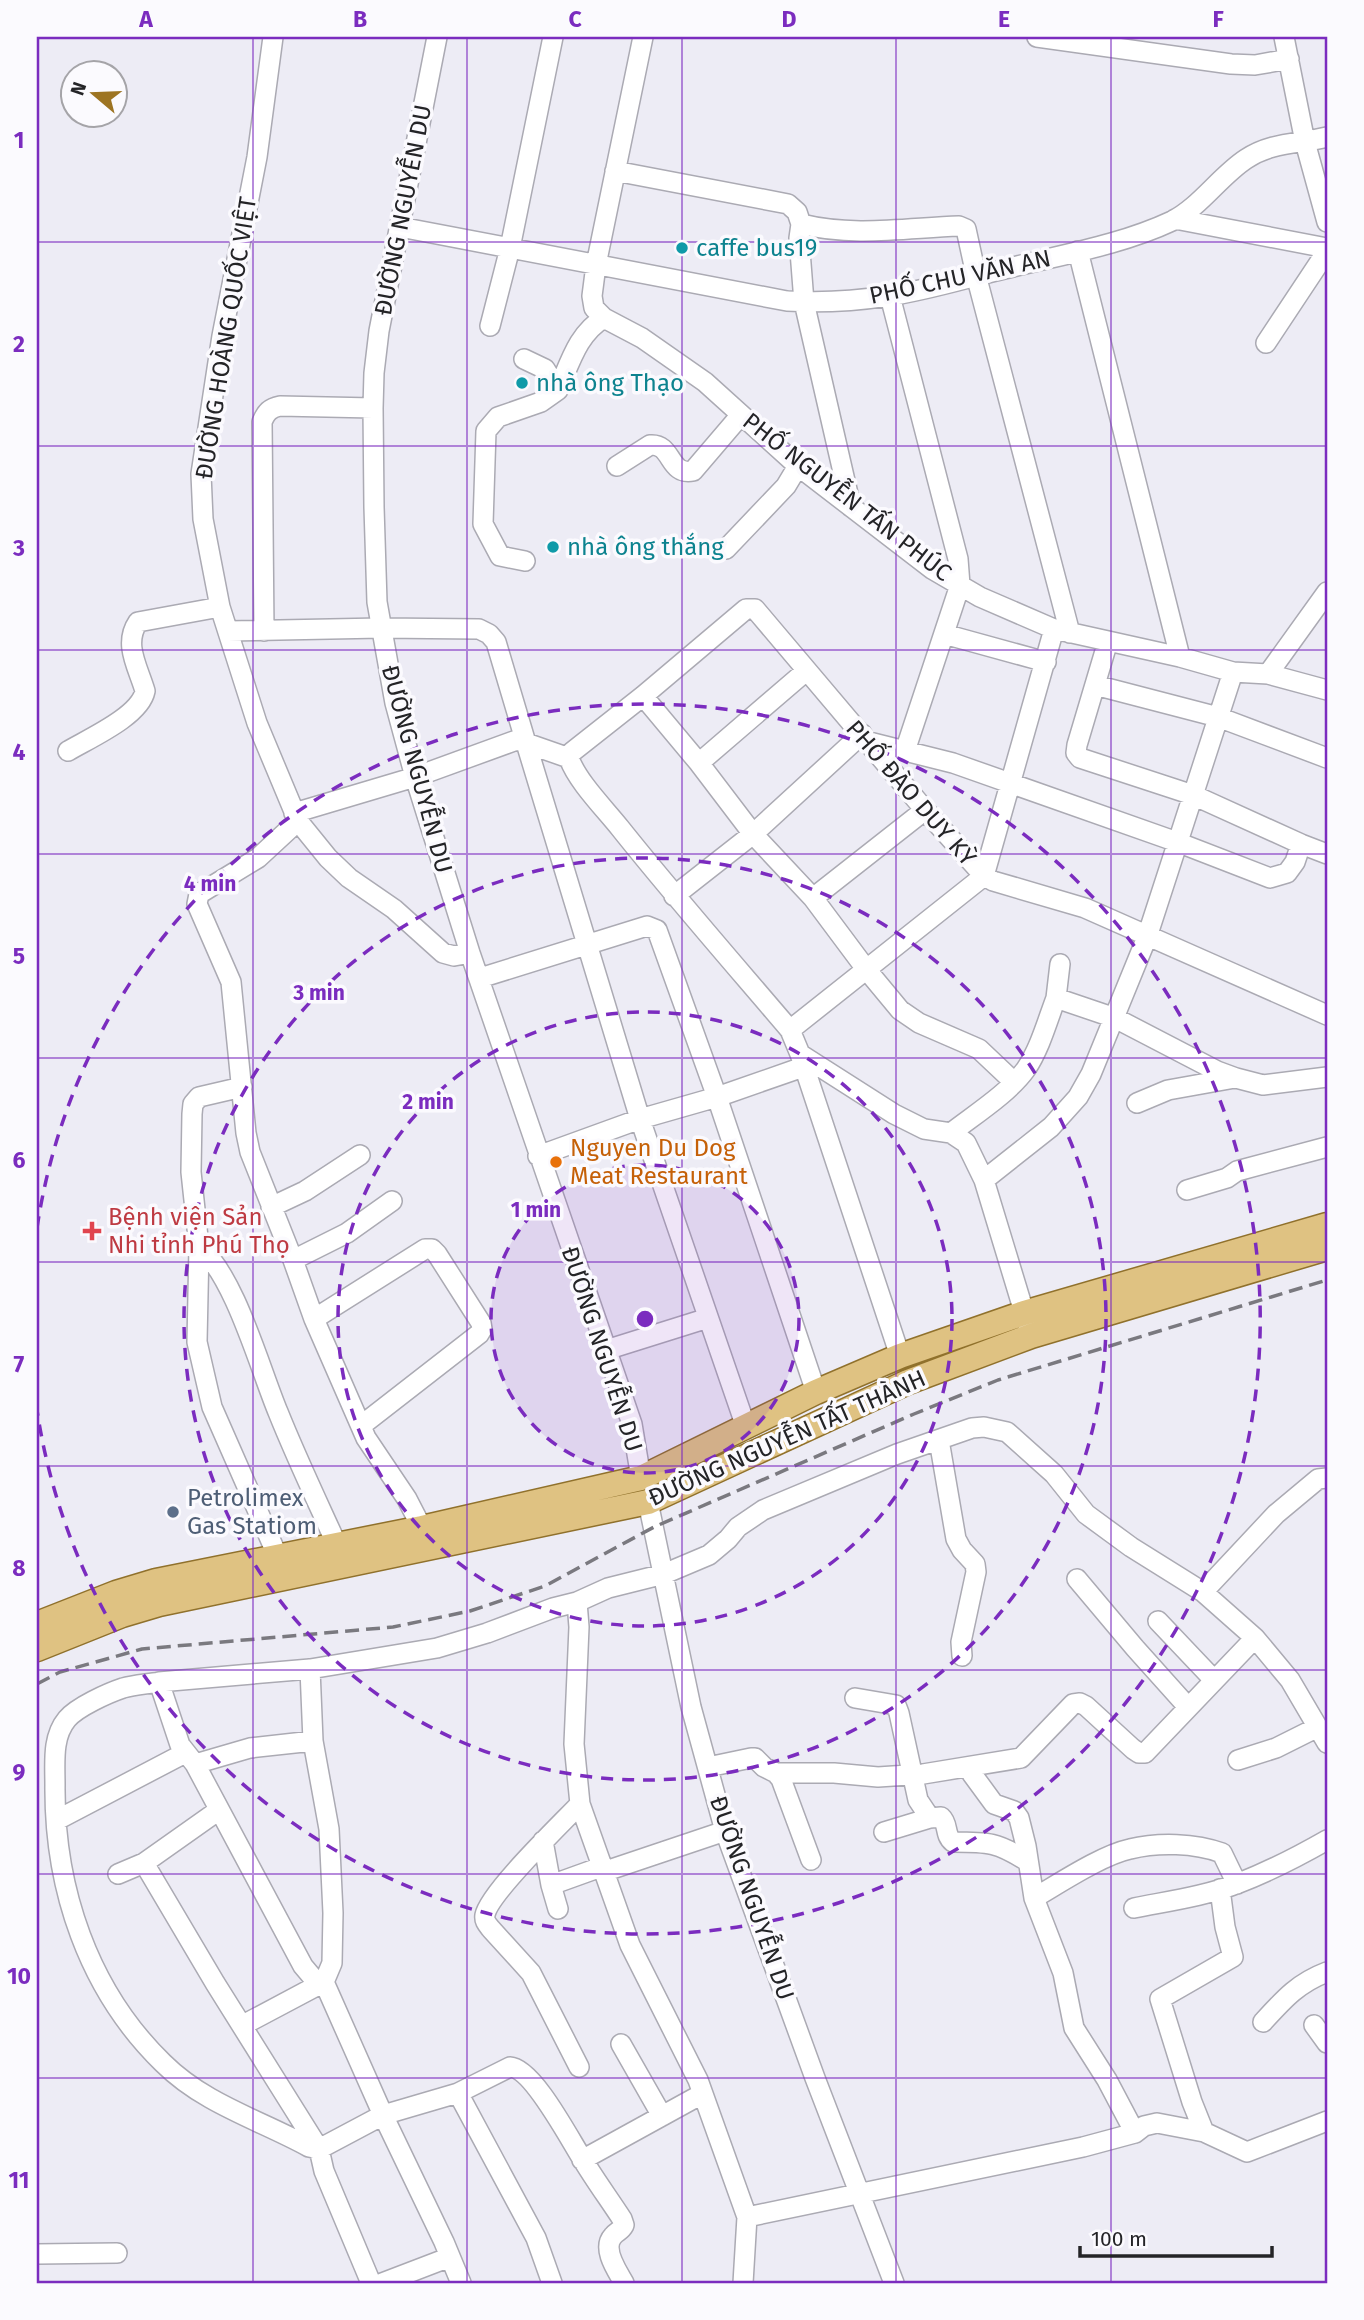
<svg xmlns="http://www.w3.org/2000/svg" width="1364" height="2320" font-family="'Fira Sans',sans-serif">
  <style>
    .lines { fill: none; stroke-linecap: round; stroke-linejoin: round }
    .minor-casing { stroke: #abaab3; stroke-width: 22 }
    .major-casing { stroke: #90712c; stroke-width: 27 }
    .minor { stroke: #fff; stroke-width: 19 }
    .major { stroke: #dfc282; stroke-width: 24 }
    .rail { stroke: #7a797f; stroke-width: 3.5; stroke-dasharray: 14 7; stroke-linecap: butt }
    .grid { fill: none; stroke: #7b2cbf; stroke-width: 2; stroke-opacity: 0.55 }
    .ring { fill: none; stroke: #7b2cbf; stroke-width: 3.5; stroke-dasharray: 12 9 }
    .culture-dot { fill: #0f9aa8; stroke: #fbfafe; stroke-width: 2.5 }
    .food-dot { fill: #e8710a; stroke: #fbfafe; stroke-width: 2.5 }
    .health-dot { fill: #e0444e; stroke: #fbfafe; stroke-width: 2.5 }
    .service-dot { fill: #5c6f8a; stroke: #fbfafe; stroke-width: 2.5 }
    .labels { text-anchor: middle; stroke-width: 7; stroke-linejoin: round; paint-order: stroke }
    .street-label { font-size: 24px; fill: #242427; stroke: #fbfafe }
    .culture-label { font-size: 24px; fill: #0d838f; stroke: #fbfafe; text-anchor: start }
    .food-label { font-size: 24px; fill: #c56008; stroke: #fbfafe; text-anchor: start }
    .health-label { font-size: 24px; fill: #be3a42; stroke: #fbfafe; text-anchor: start }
    .service-label { font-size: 24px; fill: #4e5e75; stroke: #fbfafe; text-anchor: start }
    .centre { fill: #7b2cbf; stroke: #fbfafe; stroke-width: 3.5 }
    .ring-label { font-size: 21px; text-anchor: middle; font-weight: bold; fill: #7b2cbf; stroke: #fbfafe; stroke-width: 7; stroke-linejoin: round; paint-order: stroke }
    .neatline { fill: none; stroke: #7b2cbf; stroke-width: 2.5 }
    .grid-label { font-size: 23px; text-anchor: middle; font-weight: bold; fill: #7b2cbf }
  </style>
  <rect width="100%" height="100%" fill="#edecf5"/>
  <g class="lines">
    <g class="minor-casing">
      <path id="minor" d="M 273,37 L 257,157 L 222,336 L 201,474 L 203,519 L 220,607 L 257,723 L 298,821 L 328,858 L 349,878 L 394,909 L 443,953 L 454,956 L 470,953
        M 437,37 L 379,331 L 374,373 L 373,408 L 374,507 L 377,602 L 395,703 L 415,777 L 470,953 L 632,1424 L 641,1478
        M 643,37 L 596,265 L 592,296 L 594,308 L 604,318 L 642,338 L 705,382 L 798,466 L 932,569 L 980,597 L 1054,629 L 1180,657 L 1233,672 L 1268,674 L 1327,690
        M 1037,37 L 1231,64 L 1255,65 L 1289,59
        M 1284,37 L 1305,142 L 1327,222
        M 615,171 L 788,204 L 797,212 L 801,224 C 853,237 906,228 959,226 L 966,229 L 976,275 L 1070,633
        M 1175,219 L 1327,248
        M 801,224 L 799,238 L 804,302 L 851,507
        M 400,227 L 787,301 C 820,303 855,301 888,296 C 930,290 972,276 1013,267 C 1066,254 1123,244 1172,221 C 1200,207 1220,176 1246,159 C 1271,142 1299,144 1327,137
        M 1078,251 L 1180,657
        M 890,296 L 958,559 L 960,585 L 905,751
        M 490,326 L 510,248 L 553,37
        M 1266,343 L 1327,251
        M 524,359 L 545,369 L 558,390 C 570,363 578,333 604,318
        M 617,466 L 650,445 C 673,443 668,476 693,471 L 740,416
        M 726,549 L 786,486 L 798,466
        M 525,561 L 500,556 L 483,524 L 486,431 L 498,417 L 541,402 L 558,390
        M 228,631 L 381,628 L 479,629 L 489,634 L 496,642 L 526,743 L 569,758 C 577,781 604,808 620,828 C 675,897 733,963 790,1030 L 800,1054 L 900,1356
        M 264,631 L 262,422 C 266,412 270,408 280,406 L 373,408
        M 944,634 L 1046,662
        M 1108,641 L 1077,745 L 1076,753 L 1080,758 L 1193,795 L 1301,844
        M 1268,674 L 1327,592
        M 1095,685 L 1218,717 L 1327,758
        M 643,696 L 699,763 L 753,834 L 813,898 L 866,969 L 900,1010 L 919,1023 L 979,1049 L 1014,1082
        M 869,742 L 953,763 L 1177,842 L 1270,878 L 1287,873 L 1295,862 L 1301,844 L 1327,854
        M 68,751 C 90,738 140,716 145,691 C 138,667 123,644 138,622 L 220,607
        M 569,758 L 572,752 L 643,696 L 746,609 L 755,609 L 925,810 L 984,876 L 993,881 L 1085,908 L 1327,1015
        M 699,763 L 806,671
        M 294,813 L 415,777 L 514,741 L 521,740 L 526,743 L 640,1119 L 746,1427
        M 298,821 L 258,858 L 199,894 L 197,904 L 231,982 L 246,1133 L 250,1152 L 293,1260 L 314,1319 L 366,1438 L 407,1499 L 422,1528
        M 674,896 L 753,834 L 862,734
        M 813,898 L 925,810
        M 480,978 L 647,926 L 657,930 L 717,1097 L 816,1392
        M 1056,998 L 1060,964
        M 790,1030 L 984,876 L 1054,629
        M 800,1054 L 894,1114 L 924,1129 L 951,1133 L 966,1143 L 984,1180 L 1028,1325
        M 242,1087 L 199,1097 L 193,1104 L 192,1114 L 191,1172 L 199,1247 L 197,1342 L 212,1407 L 278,1557
        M 1137,1103 L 1168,1090 L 1235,1078
        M 951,1133 C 974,1115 1009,1093 1026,1069 C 1040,1048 1047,1022 1056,998 L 1115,1018 L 1217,1071 L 1236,1078 L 1263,1085 L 1327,1077
        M 538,1156 L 640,1119 L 717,1097 L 803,1067
        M 984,1180 L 1051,1127 L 1078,1097 L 1091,1074 L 1147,937 L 1233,672
        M 1187,1190 L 1227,1178 L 1237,1171 L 1327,1147
        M 271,1207 L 305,1191 L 360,1155
        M 199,1247 C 234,1274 260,1369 278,1412 C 296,1457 317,1501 337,1545
        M 293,1260 L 347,1233 L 392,1201
        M 314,1319 L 425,1249 L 432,1249 L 437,1254 L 481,1323 L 482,1329 L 479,1334 L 362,1425
        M 606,1350 L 708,1318
        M 939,1440 L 956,1539 L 962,1550 L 975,1564 L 976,1572 L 961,1642 L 962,1656
        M 648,1502 L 691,1707 L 725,1831 L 815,2078 L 894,2283
        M 1077,1579 L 1135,1648 L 1187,1706
        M 1203,1592 L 1276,1514 L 1318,1479 L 1327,1478
        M 577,1602 L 579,1627 L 574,1744 L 580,1804 L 630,1945 L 698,2080 L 747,2217 L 743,2283
        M 1158,1621 L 1214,1680
        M 310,1669 L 313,1741 L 329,1829 L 333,1913 L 332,1963 L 324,1982 L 383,2115 L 444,2242 L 461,2283
        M 159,1682 C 148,1684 134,1685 123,1688 C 108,1693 77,1707 67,1719 C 52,1737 55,1762 55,1785 C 54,1888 88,1990 163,2063 C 204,2104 260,2120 309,2147 L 319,2149 L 383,2115 L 458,2093
        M 855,1698 L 896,1705 L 899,1713 L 918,1800 L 930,1818 L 941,1817 C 949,1824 944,1835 953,1842 C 988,1842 998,1842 1028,1862
        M 1238,1760 L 1276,1748 L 1318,1727
        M 195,1764 L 250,1748 L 313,1741
        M 708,1767 L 751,1758 L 755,1758 L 764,1767 L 776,1773 L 781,1779 L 811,1860
        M 776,1773 L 834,1773 L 878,1777 L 923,1774 L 1021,1758 L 1073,1704 L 1080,1703 L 1086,1706 L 1133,1749 L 1139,1753 L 1145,1753 L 1255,1638
        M 972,1774 L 994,1804 L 1014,1811 L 1019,1818 L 1026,1846 L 1034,1898 L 1063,1973 L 1074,2028 L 1107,2080 L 1135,2133
        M 57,1820 L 185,1753
        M 884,1832 L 930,1818
        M 543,1841 L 551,1885 L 558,1909
        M 144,1863 L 219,1810
        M 603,1872 L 725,1831
        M 118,1874 L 144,1863 L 215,1983 L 319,2149 L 324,2171 L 371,2283
        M 551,1885 L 601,1867
        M 1034,1898 C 1060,1883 1102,1855 1130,1849 C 1158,1842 1195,1843 1222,1853 L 1237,1884
        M 1134,1908 C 1169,1901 1206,1896 1239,1883 C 1270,1871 1299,1856 1327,1840
        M 319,1985 L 303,1966 L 195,1764 L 180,1745 L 159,1682 L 310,1669 L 437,1648 L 487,1633 L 553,1608 L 577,1602 L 608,1588 L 664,1574 L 709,1555 L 728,1539 L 738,1527 L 763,1510 L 897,1454 L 972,1428 L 984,1427 L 1007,1432 L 1054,1474 L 1086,1514 L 1131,1547 L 1203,1592 L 1255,1638 L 1290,1680 L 1327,1743
        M 1263,2022 C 1284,1999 1298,1983 1327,1972
        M 243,2025 L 324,1982
        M 1314,2025 L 1327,2043
        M 621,2044 L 662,2116
        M 579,2067 L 531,1973 L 491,1929 C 487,1924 484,1921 485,1915 C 489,1893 562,1823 580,1804
        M 1204,2132 L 1192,2102 L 1160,1999 L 1233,1957 L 1225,1927 L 1220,1889
        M 582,2160 L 702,2094
        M 747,2217 L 1083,2147 L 1135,2133 L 1144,2126 L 1157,2123 L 1204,2132 L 1247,2152 L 1327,2121
        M 37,2254 L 117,2253
        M 382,2283 L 450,2257
        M 552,2283 L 536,2238 L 458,2093 L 510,2067 C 533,2068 570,2140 583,2160 C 595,2180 609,2199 622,2219 L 624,2225 C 621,2231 617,2231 613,2236 C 601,2249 618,2272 624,2283"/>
    </g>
    <g class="major-casing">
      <path id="major" d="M 37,1624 L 116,1593 L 156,1581 L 422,1528 L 641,1478 L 816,1392 L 900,1356 L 1024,1313 L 1327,1225
        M 37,1649 L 122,1615 L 159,1604 L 648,1502 L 908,1382 L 1031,1336 L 1327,1248"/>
    </g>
    <use href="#minor" class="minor"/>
    <use href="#major" class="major"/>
    <path class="rail" d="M 37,1684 L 60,1672 L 142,1649 L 393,1627 L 470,1611 L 545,1586 L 654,1527 L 914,1414 L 998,1380 L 1327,1280"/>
  </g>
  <path class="grid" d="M 253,37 L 253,2283M 467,37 L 467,2283M 682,37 L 682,2283M 896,37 L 896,2283M 1111,37 L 1111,2283M 37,242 L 1327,242M 37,446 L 1327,446M 37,650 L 1327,650M 37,854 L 1327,854M 37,1058 L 1327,1058M 37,1262 L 1327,1262M 37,1466 L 1327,1466M 37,1670 L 1327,1670M 37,1874 L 1327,1874M 37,2078 L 1327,2078"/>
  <circle cx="645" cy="1319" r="154" fill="#7b2cbf" fill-opacity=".12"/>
  <g class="ring">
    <circle cx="645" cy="1319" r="154"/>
    <circle cx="645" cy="1319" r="307"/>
    <circle cx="645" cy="1319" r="461"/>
    <path d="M37 1228A615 615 0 1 1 37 1410"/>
  </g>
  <g class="culture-dot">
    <circle cx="682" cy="248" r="7"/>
    <circle cx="522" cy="383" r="7"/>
    <circle cx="553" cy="547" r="7"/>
  </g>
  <circle class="food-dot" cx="556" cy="1162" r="7"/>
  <path class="health-dot" d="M88.5 1220.5h7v7h7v7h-7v7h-7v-7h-7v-7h7z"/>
  <circle class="service-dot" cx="173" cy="1512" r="7"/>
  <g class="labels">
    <g class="street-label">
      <text transform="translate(403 210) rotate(-79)" y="8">ĐƯỜNG NGUYỄN DU</text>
      <text transform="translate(960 277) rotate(-12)" y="8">PHỐ CHU VĂN AN</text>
      <text transform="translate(226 338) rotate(-81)" y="8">ĐƯỜNG HOÀNG QUỐC VIỆT</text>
      <text transform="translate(847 497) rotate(38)" y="8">PHỐ NGUYỄN TẤN PHÚC</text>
      <text transform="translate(417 769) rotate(75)" y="8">ĐƯỜNG NGUYỄN DU</text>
      <text transform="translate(911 793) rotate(49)" y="8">PHỐ ĐÀO DUY KỲ</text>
      <text transform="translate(602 1349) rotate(72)" y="8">ĐƯỜNG NGUYỄN DU</text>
      <text transform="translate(787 1438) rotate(-24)" y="8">ĐƯỜNG NGUYỄN TẤT THÀNH</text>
      <text transform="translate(752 1898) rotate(71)" y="8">ĐƯỜNG NGUYỄN DU</text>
    </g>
    <g class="culture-label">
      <text x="696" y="256">caffe bus19</text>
      <text x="536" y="391">nhà ông Thạo</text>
      <text x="567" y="555">nhà ông thắng</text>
    </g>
    <g class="food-label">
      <text x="570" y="1156">Nguyen Du Dog<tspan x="570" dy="28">Meat Restaurant</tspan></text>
    </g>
    <g class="health-label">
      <text x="108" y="1225">Bệnh viện Sản<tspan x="108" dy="28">Nhi tỉnh Phú Thọ</tspan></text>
    </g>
    <g class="service-label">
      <text x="187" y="1506">Petrolimex<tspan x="187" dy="28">Gas Statiom</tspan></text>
    </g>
  </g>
  <circle cx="645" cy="1319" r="10" class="centre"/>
  <g class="ring-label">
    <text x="210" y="891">4 min</text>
    <text x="319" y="1000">3 min</text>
    <text x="428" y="1109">2 min</text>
    <text x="536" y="1217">1 min</text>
  </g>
  <rect width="1364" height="2320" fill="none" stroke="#fbfafe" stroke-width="77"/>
  <g transform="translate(94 94) rotate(289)"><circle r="33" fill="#fbfafe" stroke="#a5a4a8" stroke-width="2"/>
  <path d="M0-5L12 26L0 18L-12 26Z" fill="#9d7422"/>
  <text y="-10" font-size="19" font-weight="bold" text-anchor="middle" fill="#242427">N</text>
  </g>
  <path d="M1080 2246v10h192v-10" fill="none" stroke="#242427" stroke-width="3.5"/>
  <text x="1091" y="2246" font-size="21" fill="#242427" stroke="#fbfafe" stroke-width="5" paint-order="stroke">100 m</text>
  <rect x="38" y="38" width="1288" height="2244" class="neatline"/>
  <g class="grid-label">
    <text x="146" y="27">A</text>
    <text x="360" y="27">B</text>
    <text x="575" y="27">C</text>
    <text x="789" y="27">D</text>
    <text x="1004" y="27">E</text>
    <text x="1218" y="27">F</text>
    <text x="19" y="148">1</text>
    <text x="19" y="352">2</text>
    <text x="19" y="556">3</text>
    <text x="19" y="760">4</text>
    <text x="19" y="964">5</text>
    <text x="19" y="1168">6</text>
    <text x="19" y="1372">7</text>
    <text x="19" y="1576">8</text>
    <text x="19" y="1780">9</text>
    <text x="19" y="1984">10</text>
    <text x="19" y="2188">11</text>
  </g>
</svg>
